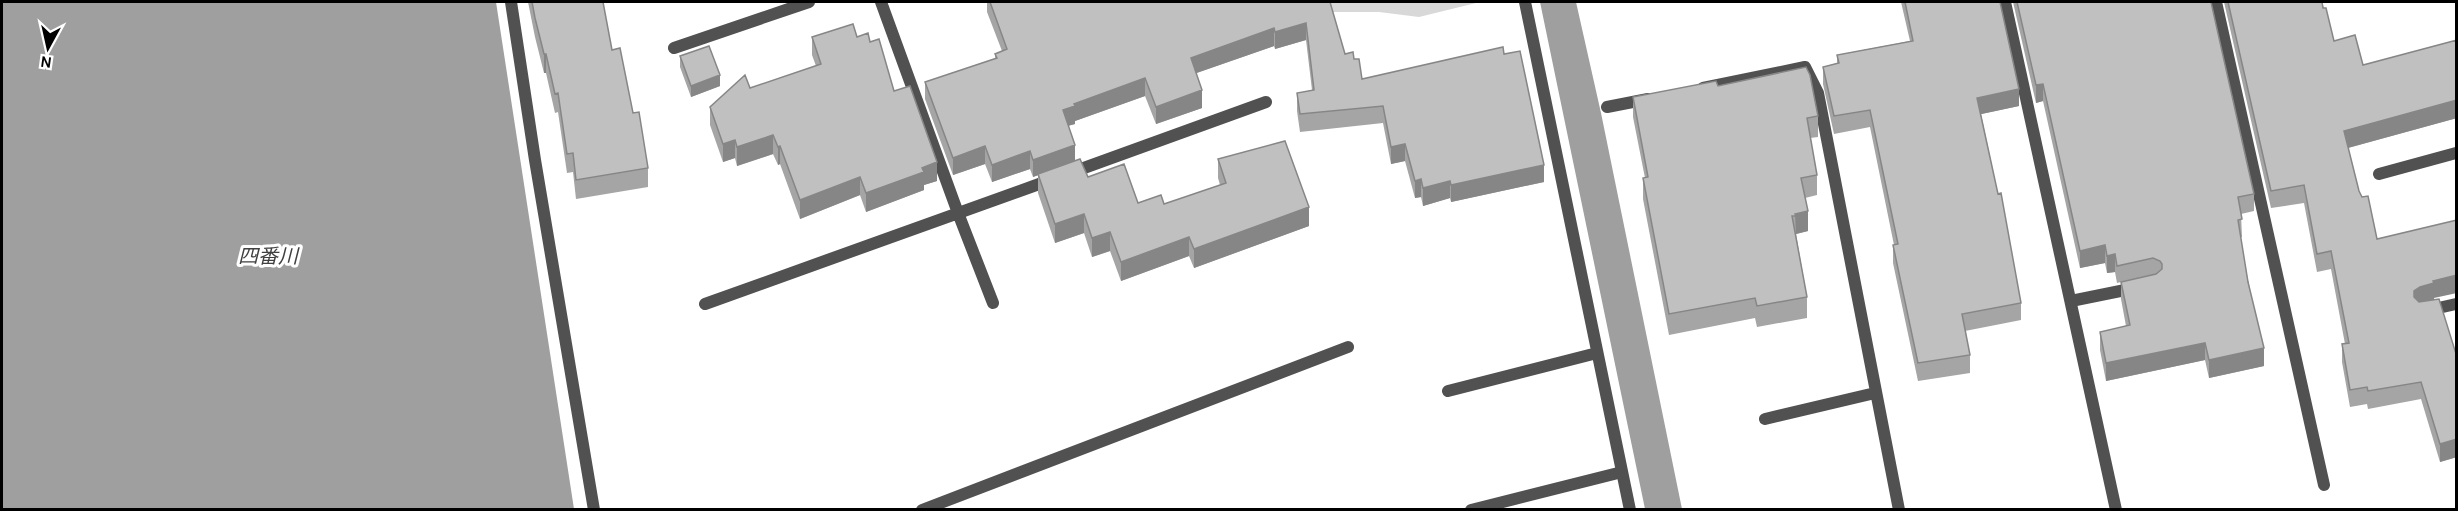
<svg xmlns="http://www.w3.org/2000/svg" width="2458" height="511" font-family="Karla,'Noto Sans JP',sans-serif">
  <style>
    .green { fill: #d8d8d8 }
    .water { fill: #9f9f9f }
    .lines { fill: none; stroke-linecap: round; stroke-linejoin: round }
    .street { stroke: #515151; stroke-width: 12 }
    .wall { fill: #a5a5a5 }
    .shaded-wall { fill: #868686 }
    .building { fill: #c0c0c0; stroke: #868686; stroke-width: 1.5 }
    .labels { text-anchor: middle; stroke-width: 6; stroke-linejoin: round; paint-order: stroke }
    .water-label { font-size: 20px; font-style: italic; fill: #404040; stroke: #fff }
  </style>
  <rect width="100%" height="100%" fill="#fff"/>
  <path class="green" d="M 1328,2 L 1480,2 L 1419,17 L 1379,12 L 1330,12 Z"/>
  <path class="water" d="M 2,2 L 496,2 L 574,509 L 2,509 Z
    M 1540,2 L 1576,2 L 1601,113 L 1682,509 L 1645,509 Z"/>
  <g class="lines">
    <path class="street" d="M 511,2 L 535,160 L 594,510
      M 881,2 L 958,213 L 993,303
      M 1525,2 L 1630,510
      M 2005,2 L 2116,510
      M 2216,2 L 2324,485
      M 674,48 L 809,2
      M 1703,88 L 1805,67 L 1818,93 L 1899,510
      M 1607,107 L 1648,99
      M 1070,173 L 1266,102
      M 2379,174 L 2456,153
      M 2071,301 L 2135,288
      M 705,304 L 1053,179
      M 2425,311 L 2456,304
      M 1448,391 L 1597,353
      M 1765,419 L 1875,393
      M 922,510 L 1348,347
      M 1471,510 L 1622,472"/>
  </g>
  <path class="wall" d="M 528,2 L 603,2 L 612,50 L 633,113 L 648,168 L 648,187 L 576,199 L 573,172 L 567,173 L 558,112 L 555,113 L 546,73 L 544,73 L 535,37 Z
    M 987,2 L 1330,2 L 1345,54 L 1354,59 L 1362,79 L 1504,54 L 1544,182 L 1451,202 L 1450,198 L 1423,206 L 1421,197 L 1415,198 L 1405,161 L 1391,164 L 1383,123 L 1300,132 L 1297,111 L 1297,93 L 1312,90 L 1306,40 L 1275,49 L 1274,46 L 1196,73 L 1202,108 L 1156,124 L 1145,96 L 1075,121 L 1075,124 L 1068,126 L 1075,161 L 1088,177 L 1138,203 L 1164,204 L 1220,185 L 1218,178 L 1218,159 L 1309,226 L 1194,268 L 1189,256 L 1121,281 L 1110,251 L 1092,257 L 1084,233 L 1055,243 L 1038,193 L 1038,175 L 1033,177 L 1030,169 L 992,182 L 985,164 L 953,175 L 925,99 L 925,82 L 995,59 L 995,54 L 1002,51 L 987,12 Z
    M 1901,2 L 2000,2 L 2019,106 L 1981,114 L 2021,303 L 2021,320 L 1965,331 L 1970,355 L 1970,373 L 1918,381 L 1893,263 L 1893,245 L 1894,245 L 1870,127 L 1834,134 L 1823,84 L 1823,67 L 1837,63 L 1837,55 L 1910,41 Z
    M 2013,2 L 2211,2 L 2254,194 L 2254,211 L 2241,214 L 2242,237 L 2240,237 L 2264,366 L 2209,378 L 2205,360 L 2106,381 L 2100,350 L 2100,332 L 2126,326 L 2121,299 L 2121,282 L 2117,283 L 2115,272 L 2107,273 L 2105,263 L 2080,268 L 2043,101 L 2036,103 Z
    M 2224,2 L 2322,2 L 2334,41 L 2363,65 L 2457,40 L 2457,118 L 2348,148 L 2359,191 L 2377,239 L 2434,298 L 2457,357 L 2457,457 L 2440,462 L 2421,399 L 2368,409 L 2367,404 L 2350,407 L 2342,362 L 2342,344 L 2345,344 L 2331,269 L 2317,272 L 2304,203 L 2271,208 Z
    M 812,37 L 857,37 L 870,42 L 937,181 L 924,185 L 924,190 L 866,212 L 860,195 L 800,219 L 780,164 L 778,165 L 773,154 L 737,166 L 735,158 L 723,162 L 710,125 L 710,107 L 816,66 L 812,55 Z
    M 680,56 L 720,86 L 691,97 L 680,67 Z
    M 1718,86 L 1818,116 L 1818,137 L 1810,138 L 1817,175 L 1817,195 L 1805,198 L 1808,231 L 1796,234 L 1807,297 L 1807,318 L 1757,327 L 1755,318 L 1669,335 L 1643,199 L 1643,178 L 1645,178 L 1633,117 L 1633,97 Z"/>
  <path class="shaded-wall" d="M 1306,23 L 1306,40 L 1275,49 L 1275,32 Z
    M 1274,28 L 1274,46 L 1191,75 L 1191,58 Z
    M 544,54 L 546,54 L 546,73 L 544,73 Z
    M 720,75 L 720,86 L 691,97 L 691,86 Z
    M 1145,78 L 1145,96 L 1075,121 L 1075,124 L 1063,127 L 1063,110 L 1074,104 Z
    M 2043,84 L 2043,101 L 2036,103 L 2036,85 Z
    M 2019,89 L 2019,106 L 1977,115 L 1977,98 Z
    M 1202,90 L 1202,108 L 1156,124 L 1156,107 Z
    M 2457,100 L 2457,118 L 2344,149 L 2344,131 Z
    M 773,135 L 773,154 L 737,166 L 737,147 Z
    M 735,140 L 735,158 L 723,162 L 723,144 Z
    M 1405,144 L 1405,161 L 1391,164 L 1391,147 Z
    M 1075,145 L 1075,162 L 1033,177 L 1033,160 Z
    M 780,146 L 780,164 L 778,165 L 778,147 Z
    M 985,146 L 985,164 L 953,175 L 953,158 Z
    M 1030,151 L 1030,169 L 992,182 L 992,165 Z
    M 937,162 L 937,181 L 924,185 L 924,190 L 866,212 L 866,193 L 922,168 Z
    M 1544,165 L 1544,182 L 1451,202 L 1451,185 Z
    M 860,177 L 860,195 L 800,219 L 800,200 Z
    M 1421,179 L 1421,197 L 1415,198 L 1415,181 Z
    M 1450,181 L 1450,198 L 1423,206 L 1423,188 Z
    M 1309,207 L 1309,226 L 1194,268 L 1194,249 Z
    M 1808,211 L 1808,231 L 1796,234 L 1795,214 Z
    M 1084,214 L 1084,233 L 1055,243 L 1055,224 Z
    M 1110,232 L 1110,251 L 1092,257 L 1092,238 Z
    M 1189,237 L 1189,256 L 1121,281 L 1121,262 Z
    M 2105,245 L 2105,263 L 2080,268 L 2080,251 Z
    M 2115,254 L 2115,272 L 2107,273 L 2107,256 Z
    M 2457,275 L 2457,293 L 2434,298 L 2434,301 L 2414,309 L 2414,291 L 2420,287 L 2433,281 Z
    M 2205,343 L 2205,360 L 2106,381 L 2106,363 Z
    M 2264,348 L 2264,366 L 2209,378 L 2209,360 Z
    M 2457,439 L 2457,457 L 2440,462 L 2440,444 Z"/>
  <path class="building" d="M 532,2 L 603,2 L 612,50 L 620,48 L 633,113 L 639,112 L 648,168 L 576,180 L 573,153 L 567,154 L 558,93 L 555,94 L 546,54 L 544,54 L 535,18 Z
    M 990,2 L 1330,2 L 1345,54 L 1353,52 L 1354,59 L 1359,59 L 1362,79 L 1503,47 L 1504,54 L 1520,51 L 1544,165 L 1451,185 L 1450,181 L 1423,188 L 1421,179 L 1415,181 L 1405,144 L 1391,147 L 1383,106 L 1300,114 L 1297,93 L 1314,90 L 1306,23 L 1275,32 L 1274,28 L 1191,58 L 1202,90 L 1156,107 L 1145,78 L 1074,104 L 1075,106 L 1063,110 L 1075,145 L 1033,160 L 1030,151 L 992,165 L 985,146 L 953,158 L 925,82 L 997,58 L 995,54 L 1007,49 Z
    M 1905,2 L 2000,2 L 2019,89 L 1977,98 L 1998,194 L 2001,193 L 2021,303 L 1962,314 L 1970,355 L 1918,363 L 1893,245 L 1898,244 L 1870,110 L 1834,116 L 1823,67 L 1839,63 L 1837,55 L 1913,41 Z
    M 2017,2 L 2211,2 L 2254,194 L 2238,197 L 2242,219 L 2238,220 L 2248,282 L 2264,348 L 2209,360 L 2205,343 L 2106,363 L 2100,332 L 2130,325 L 2121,282 L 2156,274 L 2162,269 L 2162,264 L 2160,261 L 2153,258 L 2117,266 L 2115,254 L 2107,256 L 2105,245 L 2080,251 L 2043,84 L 2036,85 Z
    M 2228,2 L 2322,2 L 2323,8 L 2326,8 L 2334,41 L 2355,35 L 2363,65 L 2457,40 L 2457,100 L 2344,131 L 2359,191 L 2362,197 L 2368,196 L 2377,239 L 2457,220 L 2457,275 L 2433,281 L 2434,283 L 2420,287 L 2414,291 L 2414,297 L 2419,302 L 2439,299 L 2457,357 L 2457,439 L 2440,444 L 2421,382 L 2368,391 L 2367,387 L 2350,390 L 2342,344 L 2349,343 L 2331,251 L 2317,254 L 2304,185 L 2271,191 Z
    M 853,24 L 857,37 L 868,33 L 870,42 L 879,39 L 894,91 L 910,86 L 937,162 L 922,168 L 924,172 L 866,193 L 860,177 L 800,200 L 780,146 L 778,147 L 773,135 L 737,147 L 735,140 L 723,144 L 710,107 L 745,75 L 750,88 L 821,64 L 812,37 Z
    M 709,46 L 720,75 L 691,86 L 680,56 Z
    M 1806,67 L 1810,75 L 1818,116 L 1807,118 L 1817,175 L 1801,178 L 1808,211 L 1795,214 L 1796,216 L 1792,216 L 1807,297 L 1757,306 L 1755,298 L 1669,314 L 1643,178 L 1648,177 L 1633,97 L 1716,81 L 1718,86 Z
    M 1285,141 L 1309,207 L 1194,249 L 1189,237 L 1121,262 L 1110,232 L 1092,238 L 1084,214 L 1055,224 L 1038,174 L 1080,159 L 1088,177 L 1124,164 L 1138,203 L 1161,195 L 1164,204 L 1226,183 L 1218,159 Z"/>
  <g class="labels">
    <g class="water-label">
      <text x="268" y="263">四番川</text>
    </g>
  </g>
  <rect width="2458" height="511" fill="none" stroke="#000000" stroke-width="6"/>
  <g transform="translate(48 48) rotate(188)" stroke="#ffffff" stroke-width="4.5" paint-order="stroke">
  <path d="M0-4.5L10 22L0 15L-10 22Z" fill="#000000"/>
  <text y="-9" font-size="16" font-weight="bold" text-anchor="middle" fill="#000000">N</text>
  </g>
</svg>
